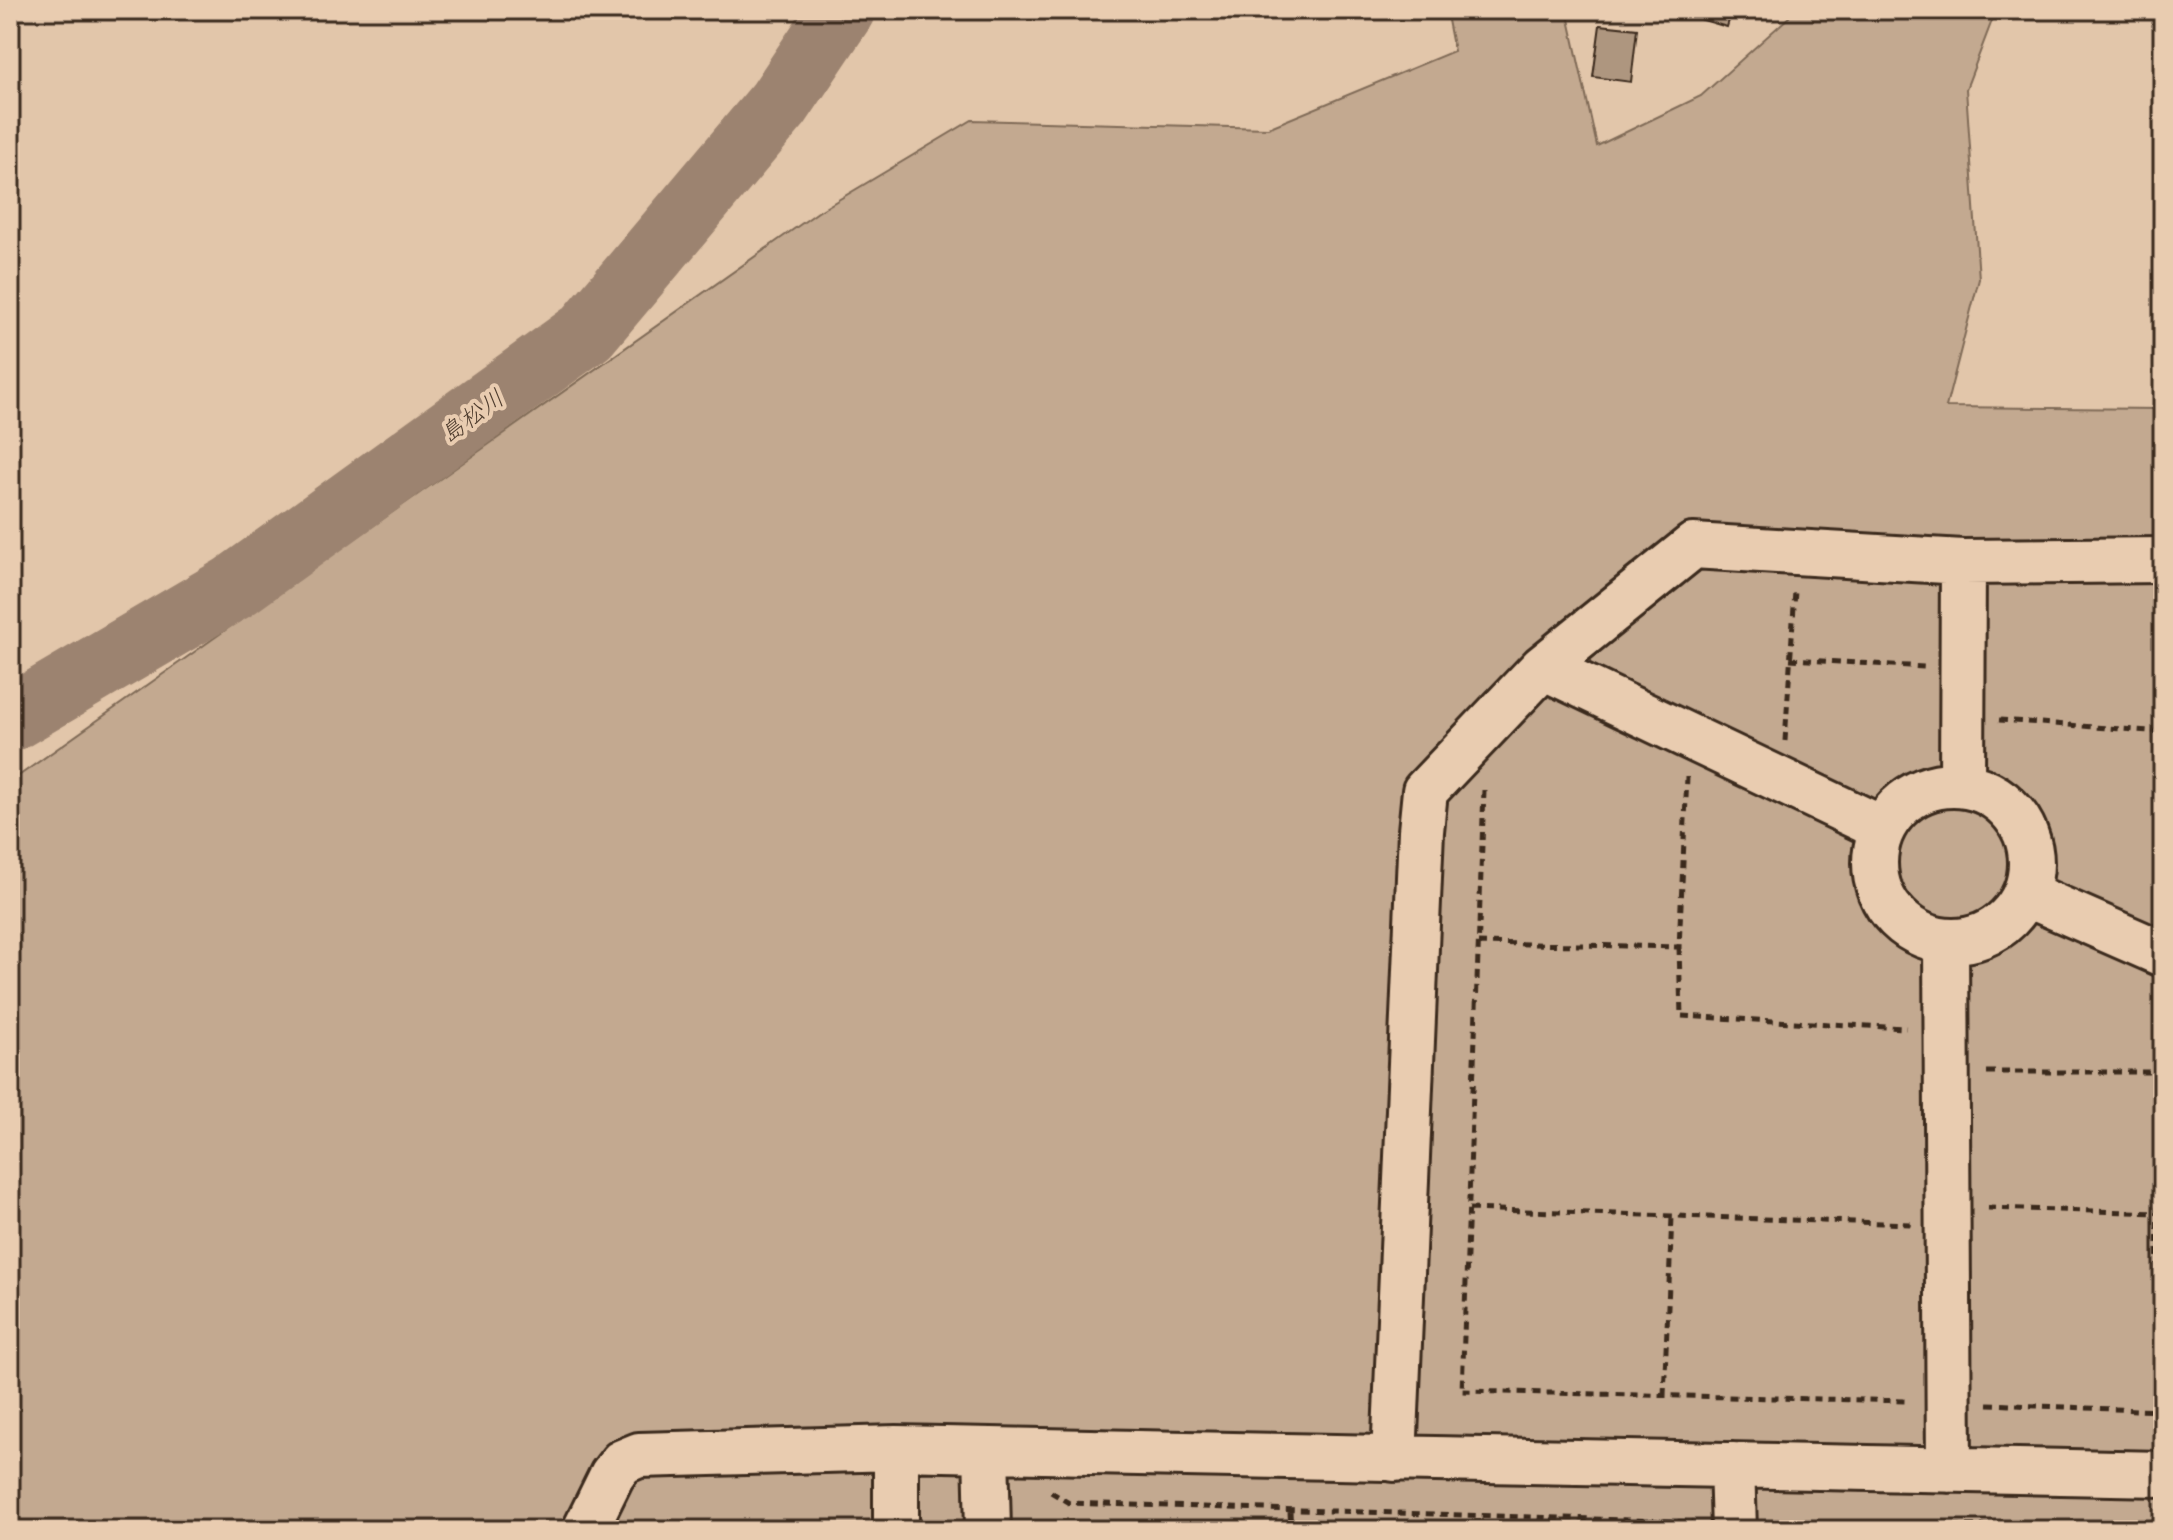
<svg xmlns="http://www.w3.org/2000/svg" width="2173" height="1540" font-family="Pangolin,'Klee One',sans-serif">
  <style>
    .green { fill: #c3a990; stroke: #7f6a57; stroke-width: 2 }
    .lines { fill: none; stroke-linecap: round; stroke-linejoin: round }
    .river { stroke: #9c836f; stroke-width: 66 }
    .building { fill: #ae967f; stroke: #3b2a1e; stroke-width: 2 }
    .minor-casing { stroke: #3b2a1e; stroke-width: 50 }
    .path { stroke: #3b2a1e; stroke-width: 5; stroke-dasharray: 8 6; stroke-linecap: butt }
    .minor { stroke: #e9ccb0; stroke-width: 44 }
    .labels { text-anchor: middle; stroke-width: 8; stroke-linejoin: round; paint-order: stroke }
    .water-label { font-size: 24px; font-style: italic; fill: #4e3c2e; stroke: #e9ccb0 }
  </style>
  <rect width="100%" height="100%" fill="#e2c6aa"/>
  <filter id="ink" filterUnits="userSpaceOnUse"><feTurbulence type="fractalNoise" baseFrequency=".0125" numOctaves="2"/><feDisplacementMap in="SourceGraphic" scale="16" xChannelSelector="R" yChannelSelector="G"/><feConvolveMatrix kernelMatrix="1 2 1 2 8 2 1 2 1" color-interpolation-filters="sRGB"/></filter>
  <g filter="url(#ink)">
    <path class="green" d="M 1446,10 L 1567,10 L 1597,146 L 1701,96 L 1789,17 L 1791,10 L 1996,10 L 1966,89 L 1979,279 L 1946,407 L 2163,409 L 2163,1530 L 10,1530 L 10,782 L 818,212 L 972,120 L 1268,128 L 1454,51 Z"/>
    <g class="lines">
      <path class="river" d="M 10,719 L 233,588 L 587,332 L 779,104 L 842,10"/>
    </g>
    <path class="building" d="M 1669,10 L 1732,10 L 1727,27 Z
      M 1600,25 L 1637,29 L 1631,82 L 1593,77 Z"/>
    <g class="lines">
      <g class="minor-casing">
        <path id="minor" d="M 1543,667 L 1881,828
          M 1962,784 L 1963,562
          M1875 863a78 78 0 1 1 156 0a78 78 0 1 1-156 0Z
          M 2026,894 L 2163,954
          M 1946,943 L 1949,1470
          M 896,1448 L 896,1530
          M 986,1450 L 988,1530
          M 1394,1459 L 1421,831 L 1425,791 L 1543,667 L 1693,546 L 1963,562 L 2163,560
          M 1732,1465 L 1734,1530
          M 585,1530 L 612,1475 L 622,1462 L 639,1455 L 896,1448 L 2163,1474"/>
      </g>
      <path class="path" d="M 1790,659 L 1925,667
        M 1999,720 L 2163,732
        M 1785,741 L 1795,591
        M 1484,790 L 1462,1391 L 1910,1401
        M 1478,943 L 1679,947 L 1687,777
        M 1679,947 L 1681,1016 L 1906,1028
        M 1987,1072 L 2158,1072
        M 1988,1208 L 2163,1213
        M 1469,1209 L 1911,1224
        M 1664,1395 L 1672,1217
        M 1988,1404 L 2163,1411
        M 2157,1411 L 2158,992
        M 1051,1492 L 1069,1503 L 1693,1522
        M 1290,1512 L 1291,1530
        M 1771,1523 L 2163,1529
        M 1493,1530 L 1494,1518"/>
      <use href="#minor" class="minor"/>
    </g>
  </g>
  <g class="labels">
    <g class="water-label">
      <text transform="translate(472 416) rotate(-36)" y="8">島松川</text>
    </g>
  </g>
  <rect width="2173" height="1540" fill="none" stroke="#e9ccb0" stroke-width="40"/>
  <rect x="20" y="20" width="2133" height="1500" fill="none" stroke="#3b2a1e" stroke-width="3" filter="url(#ink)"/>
</svg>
